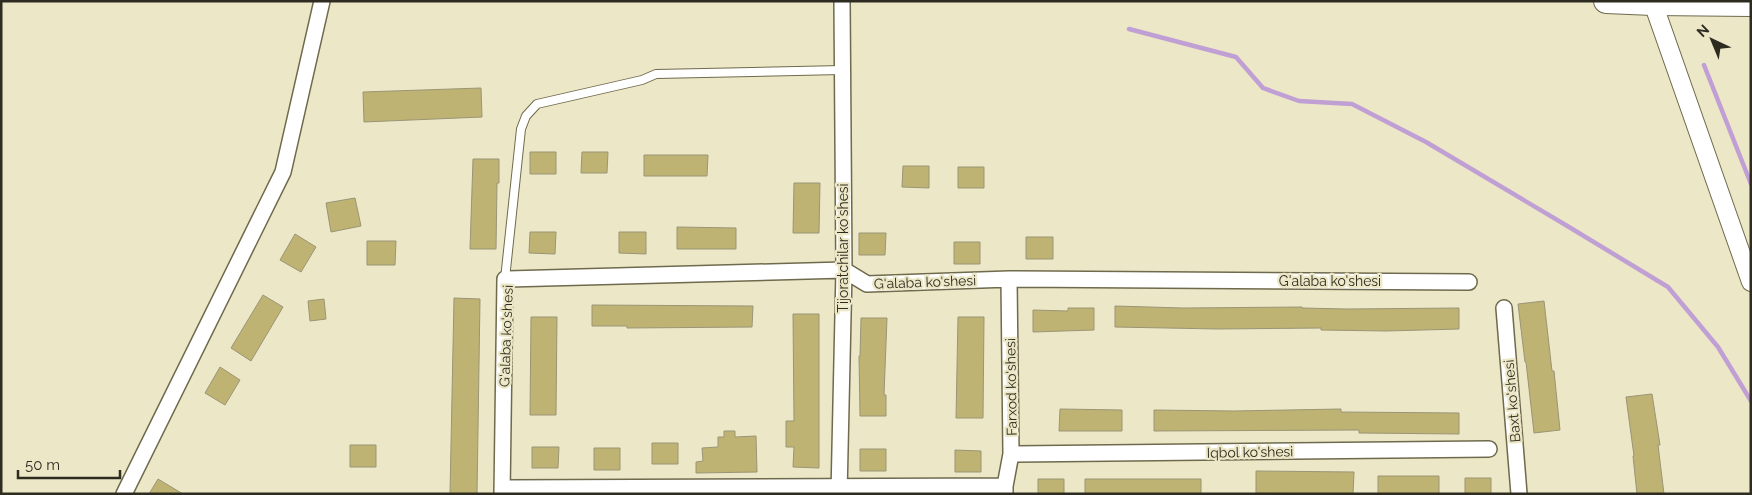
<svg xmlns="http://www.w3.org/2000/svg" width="1752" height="495" font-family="Raleway,sans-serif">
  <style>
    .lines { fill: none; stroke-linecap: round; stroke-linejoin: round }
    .stream { stroke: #c09fd4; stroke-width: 4.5 }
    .building { fill: #beb373; stroke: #9a9576 }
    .service-casing { stroke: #6f6a4d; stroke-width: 10 }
    .minor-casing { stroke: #6f6a4d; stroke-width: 18 }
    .tertiary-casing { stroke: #6f6a4d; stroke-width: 20 }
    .trunk-casing { stroke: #6f6a4d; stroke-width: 26 }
    .service { stroke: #fff; stroke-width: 8 }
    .minor { stroke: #fff; stroke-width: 15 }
    .tertiary { stroke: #fff; stroke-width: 18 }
    .trunk { stroke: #fff; stroke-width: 24 }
    .labels { text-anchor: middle; stroke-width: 4.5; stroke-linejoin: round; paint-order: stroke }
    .street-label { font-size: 14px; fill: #2e2c20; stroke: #ece7c6 }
  </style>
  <rect width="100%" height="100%" fill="#ece7c6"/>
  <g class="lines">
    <path class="stream" d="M 1129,29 L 1236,57 L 1263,88 L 1299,101 L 1352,104 L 1426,142 L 1569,227 L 1668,287 L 1718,347 L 1751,401
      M 1704,65 L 1751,184"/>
  </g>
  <path class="building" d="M 481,88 L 482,117 L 364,122 L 363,92 Z
    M 530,152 L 556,152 L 556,174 L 530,174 Z
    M 582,152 L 608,152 L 607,173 L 581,173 Z
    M 644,155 L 708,155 L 707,176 L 644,176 Z
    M 473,159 L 499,159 L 499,183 L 497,183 L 496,249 L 470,249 Z
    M 903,166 L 929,166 L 929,188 L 902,187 Z
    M 958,167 L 984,167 L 984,188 L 958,188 Z
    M 794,183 L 820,183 L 819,233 L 793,233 Z
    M 355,198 L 361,226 L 331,232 L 326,203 Z
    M 677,227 L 736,228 L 736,249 L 677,249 Z
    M 530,232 L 556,232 L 555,254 L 529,253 Z
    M 619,232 L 646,232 L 646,254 L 619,253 Z
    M 859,233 L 886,233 L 885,255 L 859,255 Z
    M 295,234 L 316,247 L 301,272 L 280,260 Z
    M 1026,237 L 1053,237 L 1053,259 L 1026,259 Z
    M 367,241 L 396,241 L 395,265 L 367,265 Z
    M 954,242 L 980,242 L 980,264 L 954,264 Z
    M 263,295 L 283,307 L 251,361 L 231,348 Z
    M 454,298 L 480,299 L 477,494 L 450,494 Z
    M 324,299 L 326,319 L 310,321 L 308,301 Z
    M 1544,301 L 1552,371 L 1554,371 L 1560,430 L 1534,433 L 1526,362 L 1525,362 L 1518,304 Z
    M 592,305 L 753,306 L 752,327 L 627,328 L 627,326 L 592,326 Z
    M 1115,306 L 1183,308 L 1302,307 L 1302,308 L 1347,309 L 1459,308 L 1459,329 L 1386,331 L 1321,330 L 1321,328 L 1218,329 L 1115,327 Z
    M 1068,308 L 1094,308 L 1094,330 L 1033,332 L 1033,310 L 1068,311 Z
    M 793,314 L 819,314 L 819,468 L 793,467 L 794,447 L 786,447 L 786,421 L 794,421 Z
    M 531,317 L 557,317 L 556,415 L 530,415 Z
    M 958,317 L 984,317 L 983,418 L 956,418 Z
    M 861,318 L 887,318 L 884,395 L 886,395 L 886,416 L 860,416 L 859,356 L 860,356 Z
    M 220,367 L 240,380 L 225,405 L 205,393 Z
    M 1652,394 L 1660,445 L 1658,445 L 1664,494 L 1637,494 L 1633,456 L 1634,456 L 1626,397 Z
    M 1060,409 L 1122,410 L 1122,431 L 1059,431 Z
    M 1341,409 L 1341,412 L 1459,413 L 1459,434 L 1359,433 L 1359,430 L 1154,431 L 1154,410 L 1234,411 Z
    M 724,431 L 735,431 L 735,437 L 756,436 L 757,472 L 696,473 L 696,462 L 703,461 L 702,448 L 718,447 L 718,437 L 724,437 Z
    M 652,443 L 678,443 L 678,464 L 652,464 Z
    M 350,445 L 376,445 L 376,467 L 350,467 Z
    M 532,447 L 559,447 L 558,468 L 532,468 Z
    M 594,448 L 620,448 L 620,470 L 594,470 Z
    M 860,449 L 886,449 L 886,471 L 860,471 Z
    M 955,450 L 981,451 L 981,472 L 955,472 Z
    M 1256,471 L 1354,472 L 1353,494 L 1256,493 Z
    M 1378,476 L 1439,476 L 1439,494 L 1378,494 Z
    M 1465,478 L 1491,478 L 1491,494 L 1465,494 Z
    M 158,479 L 183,494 L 149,494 Z
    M 1038,479 L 1064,479 L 1064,494 L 1038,494 Z
    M 1085,479 L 1201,479 L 1201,494 L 1085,494 Z"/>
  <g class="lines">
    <g class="service-casing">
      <path id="service" d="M 505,279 L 521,129 L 526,116 L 537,104 L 642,80 L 656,74 L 842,70"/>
    </g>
    <g class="minor-casing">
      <path id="minor" d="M 1504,308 L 1519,494
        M 1011,454 L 1489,449
        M 502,488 L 1005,486
        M 124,494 L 283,172 L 322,1
        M 502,494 L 505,279 L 844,270 L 867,284 L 1009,279 L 1469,282
        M 839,494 L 844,270 L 842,1
        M 1005,494 L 1005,486 L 1011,454 L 1009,279"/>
    </g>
    <g class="tertiary-casing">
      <path id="tertiary" d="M 1653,3 L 1751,282"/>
    </g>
    <g class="trunk-casing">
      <path id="trunk" d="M 1606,1 L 1653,3 L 1751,4"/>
    </g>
    <use href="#service" class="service"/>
    <use href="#minor" class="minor"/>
    <use href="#tertiary" class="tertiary"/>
    <use href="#trunk" class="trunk"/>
  </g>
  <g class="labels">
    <g class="street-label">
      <text transform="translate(843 248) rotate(-90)" y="5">Tijoratchilar ko'shesi</text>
      <text x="1330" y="286">G'alaba ko'shesi</text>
      <text transform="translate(925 282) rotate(-2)" y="5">G'alaba ko'shesi</text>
      <text transform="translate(506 336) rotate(-88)" y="5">G'alaba ko'shesi</text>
      <text transform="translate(1011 387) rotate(-91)" y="5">Farxod ko'shesi</text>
      <text transform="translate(1512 401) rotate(-95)" y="5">Baxt ko'shesi</text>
      <text transform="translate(1250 452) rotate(-1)" y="5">Iqbol ko'shesi</text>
    </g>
  </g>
  <rect width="1752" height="495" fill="none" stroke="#2e2c20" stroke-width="5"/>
  <g transform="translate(1712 40) rotate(316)" stroke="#ece7c6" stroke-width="4" paint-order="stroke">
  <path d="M0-4L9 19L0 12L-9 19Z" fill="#2e2c20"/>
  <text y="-8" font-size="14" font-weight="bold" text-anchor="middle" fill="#2e2c20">N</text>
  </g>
  <path d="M18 470v8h102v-8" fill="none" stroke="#2e2c20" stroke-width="2.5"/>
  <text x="25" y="470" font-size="15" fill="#2e2c20" stroke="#ece7c6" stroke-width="4" paint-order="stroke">50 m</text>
</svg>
